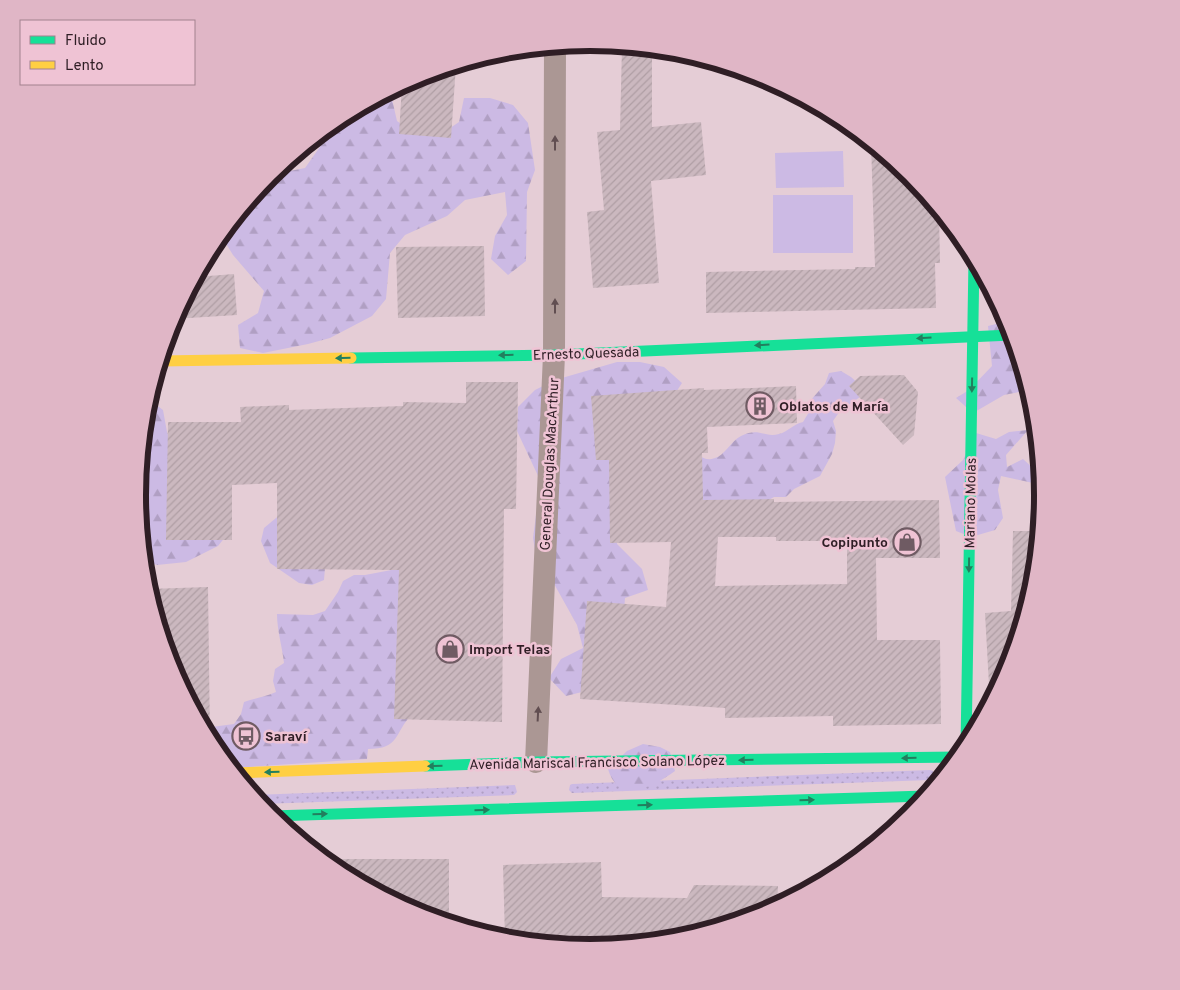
<svg xmlns="http://www.w3.org/2000/svg" width="1180" height="990" font-family="Overpass,sans-serif">
  <style>
    .grass { fill: url(#grass-dots) }
    .forest { fill: url(#forest-firs) }
    .garden { fill: #ccbae4 }
    .building { fill: url(#building-hatch); fill-rule: evenodd }
    .lines { fill: none; stroke-linecap: round; stroke-linejoin: round }
    .street { stroke: #ab9794; stroke-width: 22 }
    .fast { stroke: #16e098; stroke-width: 11 }
    .slow { stroke: #ffcf43; stroke-width: 11 }
    .oneway { fill: #614e51 }
    .oneway2 { fill: #227f5e }
    .labels { text-anchor: middle; stroke-width: 5; stroke-linejoin: round; paint-order: stroke }
    .street-label { font-size: 14px; fill: #2f1e25; stroke: #efc3d4 }
    .poi-label { font-size: 14px; font-weight: bold; fill: #2f1e25; stroke: #efc3d4; text-anchor: start }
    .rim { fill: none; stroke: #2f1e25; stroke-width: 6 }
  </style>
  <defs>
    <pattern id="grass-dots" width="8" height="8" patternUnits="userSpaceOnUse" patternTransform="scale(1.25)"><rect width="8" height="8" fill="#ccbae4"/><path d="M2 2h.1M6 6h.1" fill="none" stroke="#b09fc3" stroke-width="1.8" stroke-linecap="round"/></pattern>
    <pattern id="forest-firs" width="22" height="20" patternUnits="userSpaceOnUse" patternTransform="scale(1.25)"><rect width="22" height="20" fill="#ccbae4"/><path d="M5 1l3.5 6h-7zM16 11l3.5 6h-7z" fill="#b09fc3"/></pattern>
    <pattern id="building-hatch" width="6" height="6" patternUnits="userSpaceOnUse" patternTransform="scale(1.25)"><rect width="6" height="6" fill="#cbb8bf"/><path d="M-1 1l2-2M0 6l6-6M5 7l2-2" fill="none" stroke="#af9ea4"/></pattern>
  </defs>
  <rect width="100%" height="100%" fill="#e5cdd6"/>
  <path class="grass" d="M 930,770 L 933,771 L 934,776 L 930,780 L 572,793 L 569,790 L 570,785 L 572,784 Z
    M 515,785 L 517,792 L 514,795 L 261,804 L 254,795 Z"/>
  <path class="forest" d="M 388,92 L 392,99 L 397,121 L 417,135 L 440,135 L 459,122 L 464,98 L 490,98 L 513,105 L 528,123 L 535,170 L 527,192 L 526,261 L 508,275 L 491,259 L 495,236 L 507,215 L 505,192 L 465,200 L 447,216 L 405,235 L 390,253 L 386,299 L 372,316 L 330,338 L 308,344 L 263,353 L 240,348 L 238,325 L 258,313 L 264,291 L 233,255 L 222,237 L 222,234 L 270,175 L 305,168 L 334,127 L 344,116 Z
    M 1008,321 L 1029,390 L 1004,395 L 973,413 L 956,398 L 969,390 L 992,366 L 988,326 Z
    M 617,362 L 640,362 L 664,367 L 682,383 L 669,403 L 618,498 L 617,544 L 642,569 L 648,590 L 625,598 L 623,623 L 590,690 L 566,696 L 549,678 L 561,659 L 583,648 L 577,625 L 553,582 L 537,562 L 533,538 L 536,515 L 547,495 L 517,431 L 518,407 L 535,390 L 555,380 Z
    M 841,371 L 851,377 L 860,385 L 860,397 L 840,411 L 833,421 L 836,431 L 835,443 L 832,454 L 820,476 L 794,489 L 786,497 L 774,497 L 753,509 L 718,522 L 662,458 C 672,457 683,454 694,454 C 702,455 704,462 715,458 C 724,456 731,441 741,436 C 759,427 764,438 779,434 C 788,432 793,424 803,422 L 809,412 L 810,401 L 825,384 L 829,373 Z
    M 154,403 L 163,410 L 167,432 L 171,443 L 226,536 L 218,546 L 186,562 L 157,565 L 144,561 L 138,495 L 146,406 Z
    M 1028,430 L 1006,455 L 1007,467 L 1023,459 L 1034,469 L 1040,469 L 1042,485 L 1001,476 L 998,490 L 1003,518 L 995,530 L 971,537 L 956,531 L 945,477 L 963,460 L 976,433 L 996,439 L 1009,432 Z
    M 282,513 L 325,568 L 324,580 L 312,585 L 299,583 L 270,563 L 261,541 L 264,528 Z
    M 402,568 L 412,714 C 394,733 400,749 368,749 L 367,759 L 232,768 L 214,746 L 204,728 L 234,724 L 241,714 L 244,702 C 255,698 265,697 276,692 L 273,681 L 275,669 L 284,663 C 282,646 277,630 277,614 L 313,615 L 325,611 L 338,592 L 343,581 L 354,575 L 365,575 Z
    M 643,744 L 660,747 L 670,752 L 675,771 C 655,786 618,805 608,769 L 627,751 Z"/>
  <path class="garden" d="M 843,151 L 844,187 L 776,188 L 775,153 Z
    M 773,195 L 853,195 L 853,253 L 773,253 Z"/>
  <path class="building" d="M 622,46 L 652,49 L 652,127 L 701,122 L 706,175 L 651,181 L 659,283 L 593,288 L 587,212 L 604,210 L 597,132 L 620,130 Z
    M 456,65 L 451,138 L 399,134 L 402,85 L 417,77 Z
    M 871,143 L 910,175 L 939,211 L 940,263 L 935,263 L 936,308 L 706,313 L 706,272 L 855,269 L 855,267 L 875,267 Z
    M 484,246 L 485,316 L 398,318 L 396,247 Z
    M 234,274 L 237,315 L 173,319 L 196,277 Z
    M 904,375 L 918,392 L 914,435 L 903,445 L 849,386 L 860,376 Z
    M 466,382 L 518,382 L 516,509 L 504,509 L 502,722 L 394,719 L 399,570 L 277,569 L 277,483 L 232,485 L 232,540 L 166,540 L 168,422 L 241,422 L 240,407 L 289,405 L 289,410 L 403,406 L 403,402 L 466,403 Z
    M 796,386 L 797,423 L 707,427 L 708,453 L 702,453 L 703,500 L 774,499 L 774,502 L 939,500 L 940,558 L 876,558 L 877,640 L 940,640 L 941,724 L 833,726 L 833,716 L 725,718 L 725,708 L 580,699 L 587,601 L 666,607 L 671,542 L 610,543 L 609,460 L 596,460 L 591,396 L 704,388 L 704,390 ZM 718,537 L 776,537 L 776,541 L 847,541 L 847,584 L 715,586 Z
    M 1013,531 L 1039,531 L 1034,583 L 1008,668 L 990,703 L 985,613 L 1011,611 Z
    M 208,587 L 210,740 L 172,668 L 148,589 Z
    M 324,859 L 449,859 L 449,923 L 417,913 L 338,871 Z
    M 601,862 L 602,897 L 687,898 L 694,885 L 778,886 L 777,906 L 763,913 L 678,939 L 611,945 L 611,938 L 525,941 L 505,939 L 503,865 Z"/>
  <g class="lines">
    <path class="street" d="M 536,762 L 554,355 L 555,46"/>
    <path class="fast" d="M 351,358 L 554,355 L 1012,335
      M 966,747 L 974,259
      M 425,766 L 536,762 L 958,757
      M 271,816 L 926,796"/>
    <path class="slow" d="M 160,361 L 351,358
      M 236,773 L 425,766"/>
  </g>
  <defs><path id="oneway-solid" d="M-6-.8H1V-3.2L6.5 0L1 3.2V.8H-6Z" transform="scale(1.25)"/></defs>
  <g class="oneway">
    <use href="#oneway-solid" transform="translate(555 143) rotate(-90)"/>
    <use href="#oneway-solid" transform="translate(555 306) rotate(-90)"/>
    <use href="#oneway-solid" transform="translate(538 714) rotate(-87)"/>
  </g>
  <g class="oneway2">
    <use href="#oneway-solid" transform="translate(924 338) rotate(177)"/>
    <use href="#oneway-solid" transform="translate(762 345) rotate(177)"/>
    <use href="#oneway-solid" transform="translate(506 355) rotate(179)"/>
    <use href="#oneway-solid" transform="translate(343 358) rotate(179)"/>
    <use href="#oneway-solid" transform="translate(972 385) rotate(91)"/>
    <use href="#oneway-solid" transform="translate(969 565) rotate(91)"/>
    <use href="#oneway-solid" transform="translate(909 758) rotate(179)"/>
    <use href="#oneway-solid" transform="translate(746 760) rotate(179)"/>
    <use href="#oneway-solid" transform="translate(435 766) rotate(178)"/>
    <use href="#oneway-solid" transform="translate(272 772) rotate(178)"/>
    <use href="#oneway-solid" transform="translate(807 800) rotate(-2)"/>
    <use href="#oneway-solid" transform="translate(645 805) rotate(-2)"/>
    <use href="#oneway-solid" transform="translate(482 810) rotate(-2)"/>
    <use href="#oneway-solid" transform="translate(320 814) rotate(-2)"/>
  </g>
  <defs>
    <g id="building-ring" transform="scale(1.4375)"><circle r="9.5" fill="#efc3d4" stroke="#6f5b63" stroke-width="1.5"/><path d="M-4-6H4V6H1V3H-1V6H-4ZM-2.5-4.3h1.7v1.8h-1.7ZM.8-4.3h1.7v1.8H.8ZM-2.5-1h1.7V.8h-1.7ZM.8-1h1.7V.8H.8Z" fill="#6f5b63"/></g>
    <g id="shop-ring" transform="scale(1.4375)"><circle r="9.5" fill="#efc3d4" stroke="#6f5b63" stroke-width="1.5"/><path d="M-5-2.5h2.3a2.7 3.5 0 0 1 5.4 0H5L5.5 6h-11ZM-1.5-2.5h3a1.5 2.3 0 0 0-3 0Z" fill="#6f5b63"/></g>
    <g id="bus-ring" transform="scale(1.4375)"><circle r="9.5" fill="#efc3d4" stroke="#6f5b63" stroke-width="1.5"/><path d="M-5-6H5V4H4V6H2V4H-2V6H-4V4H-5ZM-3.5-4V0h7V-4ZM-3.5 1.2v1.5H-2V1.2ZM2 1.2v1.5H3.5V1.2Z" fill="#6f5b63"/></g>
  </defs>
  <g fill-rule="evenodd">
    <use href="#building-ring" x="760" y="406"/>
    <use href="#shop-ring" x="907" y="542"/>
    <use href="#shop-ring" x="450" y="649"/>
    <use href="#bus-ring" x="246" y="736"/>
  </g>
  <g class="labels">
    <g class="street-label">
      <text transform="translate(586 353) rotate(-2)" y="5">Ernesto Quesada</text>
      <text transform="translate(549 464) rotate(-87)" y="5">General Douglas MacArthur</text>
      <text transform="translate(970 503) rotate(-89)" y="5">Mariano Molas</text>
      <text transform="translate(597 762) rotate(-1)" y="5">Avenida Mariscal Francisco Solano López</text>
    </g>
    <g class="poi-label">
      <text x="779" y="411">Oblatos de María</text>
      <text x="888" y="547" text-anchor="end">Copipunto</text>
      <text x="469" y="654">Import Telas</text>
      <text x="265" y="741">Saraví</text>
    </g>
  </g>
  <path d="M0 0H1180V990H0ZM146 495a444 444 0 1 1 888 0a444 444 0 1 1-888 0Z" fill="#e0b6c6" fill-rule="evenodd"/>
  <path class="rim" d="M146 495a444 444 0 1 1 888 0a444 444 0 1 1-888 0Z"/>
  <rect x="20" y="20" width="175" height="65" fill="#efc3d4" stroke="#a2818e"/>
  <rect x="30" y="36" width="25" height="8" fill="#16e098" stroke="#a2818e"/>
  <text x="65" y="45" font-size="15" fill="#2f1e25">Fluido</text>
  <rect x="30" y="61" width="25" height="8" fill="#ffcf43" stroke="#a2818e"/>
  <text x="65" y="70" font-size="15" fill="#2f1e25">Lento</text>
</svg>
